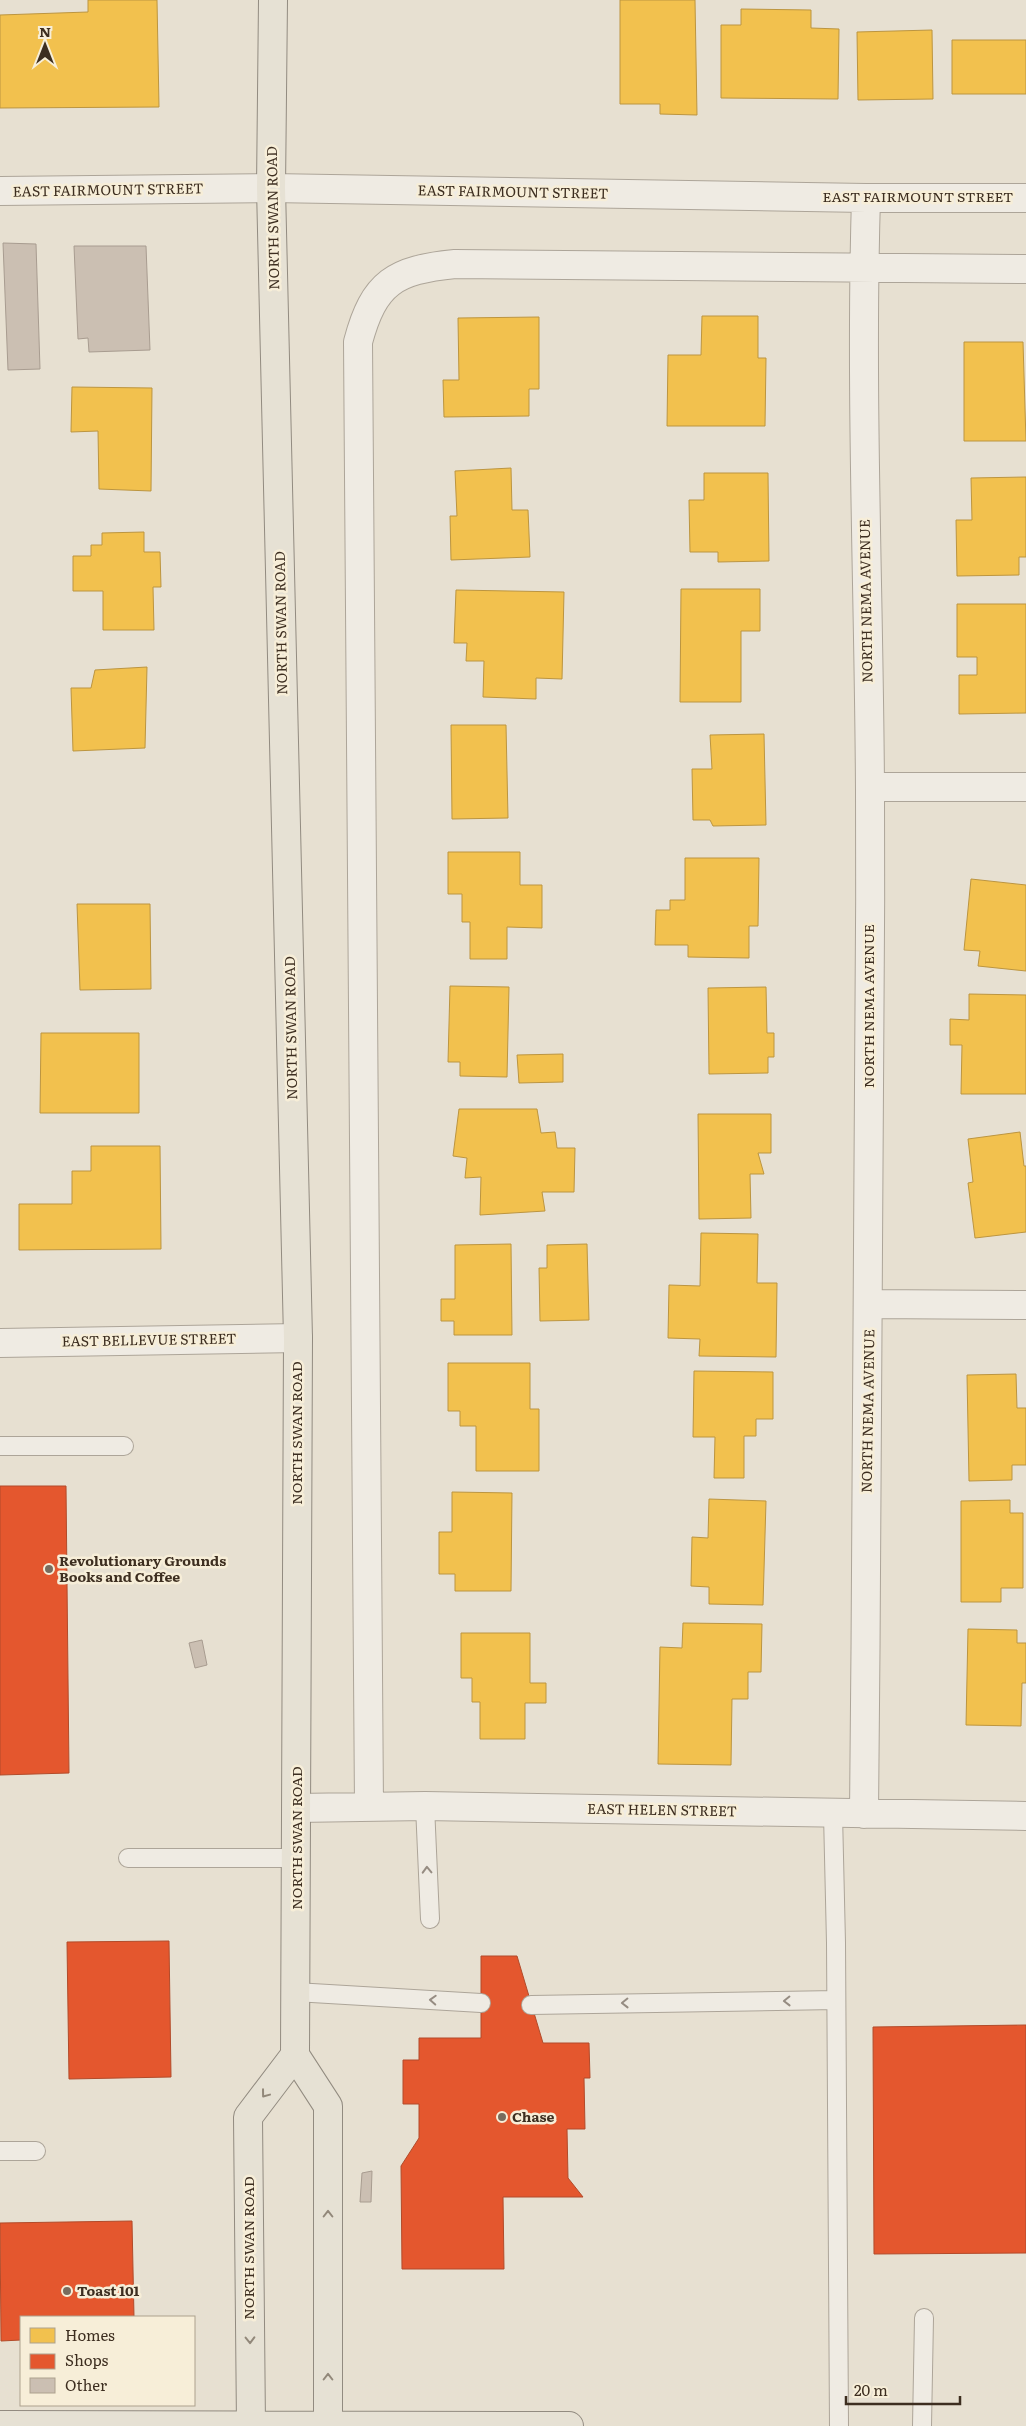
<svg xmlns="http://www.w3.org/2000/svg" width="1026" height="2426" font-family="Literata,serif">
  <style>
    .homes { fill: #f2c14e; stroke: #bc9540 }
    .shops { fill: #e4572e; stroke: #b24b2a }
    .building { fill: #cbbfb2; stroke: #a89c90 }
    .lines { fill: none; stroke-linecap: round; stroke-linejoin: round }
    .lane-casing { stroke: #ada599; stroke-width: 20 }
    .street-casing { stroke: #ada599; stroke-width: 30 }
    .primary-casing { stroke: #928b80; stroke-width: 30 }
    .lane { stroke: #efebe3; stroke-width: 18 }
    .street { stroke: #efebe3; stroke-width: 28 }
    .primary { stroke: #e6e1d4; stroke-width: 28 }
    .oneway { stroke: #968c82 }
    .oneway2 { stroke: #92887a }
    .poi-dot { fill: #786c5e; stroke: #f7eed8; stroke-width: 2 }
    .labels { text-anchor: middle; stroke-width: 5; stroke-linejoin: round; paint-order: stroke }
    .street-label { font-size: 14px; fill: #3d2e20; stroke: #f7eed8 }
    .poi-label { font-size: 14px; font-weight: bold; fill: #3d2e20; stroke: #f7eed8; text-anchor: start }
  </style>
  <rect width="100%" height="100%" fill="#e7e0d1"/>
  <path class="homes" d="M 88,0 L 157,0 L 159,107 L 0,108 L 0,15 L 88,12 Z
    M 620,0 L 695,0 L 697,115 L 660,114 L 660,104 L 620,104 Z
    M 741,9 L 811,10 L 811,28 L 839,29 L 838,99 L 721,98 L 721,25 L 741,25 Z
    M 932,30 L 933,99 L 858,100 L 857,32 Z
    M 952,40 L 1026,40 L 1026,94 L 952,94 Z
    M 702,316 L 758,316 L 758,358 L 766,358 L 765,426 L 667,426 L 668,355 L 701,355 Z
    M 539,317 L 539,389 L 529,389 L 529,416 L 444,417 L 443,380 L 459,380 L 458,318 Z
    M 964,342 L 1023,342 L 1026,441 L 964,441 Z
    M 72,387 L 152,388 L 151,491 L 99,489 L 98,431 L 71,432 Z
    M 511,468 L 512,510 L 528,510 L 530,557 L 451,560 L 450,516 L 457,516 L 455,471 Z
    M 704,473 L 768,473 L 769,561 L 718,562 L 718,552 L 690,552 L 689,500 L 704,500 Z
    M 1026,477 L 1026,557 L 1019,557 L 1019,575 L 957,576 L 956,520 L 972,520 L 971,478 Z
    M 144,532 L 144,552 L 160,552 L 161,587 L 153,587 L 154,630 L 103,630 L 103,591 L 73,591 L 73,556 L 91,556 L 91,545 L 102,545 L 102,533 Z
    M 681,589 L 760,589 L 760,631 L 741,631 L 741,702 L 680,702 Z
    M 456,590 L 564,592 L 562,679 L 536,678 L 536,699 L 483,697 L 484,661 L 466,661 L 467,643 L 454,643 Z
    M 957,604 L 1026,604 L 1026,713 L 959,714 L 959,675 L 977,675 L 977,657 L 957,657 Z
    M 147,667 L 145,748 L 73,751 L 71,688 L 91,688 L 95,670 Z
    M 451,725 L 506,725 L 508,818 L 452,819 Z
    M 764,734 L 766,825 L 713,826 L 710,820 L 693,820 L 692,769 L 712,769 L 710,735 Z
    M 448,852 L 520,852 L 520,885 L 542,885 L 542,928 L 507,927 L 507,959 L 470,959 L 470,922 L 462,922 L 462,894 L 448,894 Z
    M 685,858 L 759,858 L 758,926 L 749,926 L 749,958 L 688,957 L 688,945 L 655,945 L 656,910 L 670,910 L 670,900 L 685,900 Z
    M 971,879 L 1026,885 L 1026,971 L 978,966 L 980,951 L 964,950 Z
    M 77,904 L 150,904 L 151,989 L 80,990 Z
    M 450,986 L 509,987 L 507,1077 L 460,1076 L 460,1062 L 448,1062 Z
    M 766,987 L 767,1033 L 774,1033 L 774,1057 L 768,1057 L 768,1073 L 709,1074 L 708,988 Z
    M 969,994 L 1026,995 L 1026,1094 L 961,1094 L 962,1045 L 950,1045 L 950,1019 L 969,1020 Z
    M 41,1033 L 139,1033 L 139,1113 L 40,1113 Z
    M 563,1054 L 563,1082 L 519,1083 L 517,1055 Z
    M 459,1109 L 537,1109 L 541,1133 L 555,1132 L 557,1148 L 575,1148 L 574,1192 L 542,1192 L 545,1211 L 480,1215 L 481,1177 L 465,1178 L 467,1158 L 453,1156 Z
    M 698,1114 L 771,1114 L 771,1153 L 758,1153 L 764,1174 L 750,1174 L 751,1218 L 699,1219 Z
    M 1020,1132 L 1024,1166 L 1026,1166 L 1026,1232 L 975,1238 L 968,1183 L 973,1182 L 968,1139 Z
    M 91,1146 L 160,1146 L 161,1249 L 19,1250 L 19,1204 L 72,1204 L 72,1171 L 91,1171 Z
    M 701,1233 L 758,1234 L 757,1283 L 777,1283 L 776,1357 L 699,1356 L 700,1339 L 668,1338 L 669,1285 L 700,1286 Z
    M 511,1244 L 512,1335 L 454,1335 L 454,1321 L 441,1321 L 441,1299 L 455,1299 L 455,1245 Z
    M 587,1244 L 589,1320 L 540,1321 L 539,1268 L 547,1268 L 547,1245 Z
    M 448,1363 L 530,1363 L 530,1409 L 539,1409 L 539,1471 L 476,1471 L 476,1426 L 460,1426 L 460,1411 L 448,1411 Z
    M 694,1371 L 773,1372 L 773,1419 L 756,1419 L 756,1436 L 744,1436 L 744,1478 L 714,1478 L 715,1437 L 693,1437 Z
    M 1016,1374 L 1017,1408 L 1026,1408 L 1026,1465 L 1012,1465 L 1012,1480 L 969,1481 L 967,1375 Z
    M 452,1492 L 512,1493 L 511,1591 L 455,1591 L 455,1574 L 439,1574 L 439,1532 L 452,1532 Z
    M 709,1499 L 766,1501 L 763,1605 L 709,1604 L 709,1587 L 691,1586 L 692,1537 L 708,1538 Z
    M 1010,1500 L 1010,1513 L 1023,1513 L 1023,1588 L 1001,1588 L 1001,1602 L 961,1602 L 961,1501 Z
    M 683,1623 L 762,1624 L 761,1672 L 748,1672 L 748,1699 L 732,1699 L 731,1765 L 658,1764 L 660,1647 L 682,1648 Z
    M 968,1629 L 1017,1630 L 1017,1643 L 1026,1643 L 1026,1683 L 1022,1683 L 1021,1726 L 966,1725 Z
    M 461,1633 L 530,1633 L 530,1683 L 546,1683 L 546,1703 L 525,1703 L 525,1739 L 480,1739 L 480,1702 L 472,1702 L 472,1678 L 461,1678 Z"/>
  <path class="shops" d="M 0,1486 L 66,1486 L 69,1773 L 0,1775 Z
    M 169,1941 L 171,2077 L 69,2079 L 67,1942 Z
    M 481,1956 L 517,1956 L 543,2043 L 589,2043 L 590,2078 L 584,2078 L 585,2129 L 567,2129 L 568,2178 L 583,2197 L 503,2197 L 504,2269 L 402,2269 L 401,2166 L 419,2138 L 419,2104 L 403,2104 L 403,2060 L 419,2060 L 419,2038 L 481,2038 Z
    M 1026,2025 L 1026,2253 L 874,2254 L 873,2027 Z
    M 132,2221 L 134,2317 L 21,2317 L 21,2340 L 1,2341 L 0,2223 Z"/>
  <path class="building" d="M 3,243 L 36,244 L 40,369 L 8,370 Z
    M 74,246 L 146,246 L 150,350 L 89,352 L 88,338 L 78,339 Z
    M 202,1640 L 207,1665 L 195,1668 L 189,1643 Z
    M 372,2171 L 371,2202 L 360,2202 L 362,2173 Z"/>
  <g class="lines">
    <g class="lane-casing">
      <path id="lane" d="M 0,1446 L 124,1446
        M 425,1806 L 430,1919
        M 833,1814 L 836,1943 L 839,2426
        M 128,1858 L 297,1858
        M 295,1992 L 481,2003
        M 531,2005 L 836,2000
        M 0,2151 L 36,2151
        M 922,2426 L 924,2318"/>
    </g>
    <g class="street-casing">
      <path id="street" d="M 0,191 L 271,188 L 866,198 L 1026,198
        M 870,787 L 1026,787
        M 869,1304 L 1026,1305
        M 0,1343 L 298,1338
        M 369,1807 L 358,342 C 374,282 395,270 455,264 L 1026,269
        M 297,1808 L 425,1806 L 1026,1816
        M 864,1814 C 867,1473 871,1132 870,791 C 869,593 860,396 866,198"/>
    </g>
    <g class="primary-casing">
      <path id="primary" d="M 273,0 L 271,188 L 298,1338 L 295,2055 L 328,2106 L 328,2426
        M 0,2425 L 569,2426
        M 251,2426 L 248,2117 L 295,2055"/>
    </g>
    <use href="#lane" class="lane"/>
    <use href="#street" class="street"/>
    <use href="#primary" class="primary"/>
  </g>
  <defs><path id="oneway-chevron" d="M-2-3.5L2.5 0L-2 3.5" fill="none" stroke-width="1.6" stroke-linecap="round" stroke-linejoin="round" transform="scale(1.25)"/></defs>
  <g class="oneway">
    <use href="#oneway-chevron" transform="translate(427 1870) rotate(-92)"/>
    <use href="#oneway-chevron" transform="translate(433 2000) rotate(-177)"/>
    <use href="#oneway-chevron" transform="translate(787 2001) rotate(179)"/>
    <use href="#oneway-chevron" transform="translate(625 2003) rotate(179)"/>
  </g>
  <g class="oneway2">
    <use href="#oneway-chevron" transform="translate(265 2094) rotate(127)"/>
    <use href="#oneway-chevron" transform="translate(328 2214) rotate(-90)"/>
    <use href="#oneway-chevron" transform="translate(250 2340) rotate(89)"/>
    <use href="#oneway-chevron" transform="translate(328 2377) rotate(-90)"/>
  </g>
  <g class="poi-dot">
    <circle cx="49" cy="1569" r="5"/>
    <circle cx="502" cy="2117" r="5"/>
    <circle cx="67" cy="2291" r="5"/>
  </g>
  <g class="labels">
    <g class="street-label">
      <text transform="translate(108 190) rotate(-1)" y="5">EAST FAIRMOUNT STREET</text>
      <text transform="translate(513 192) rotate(1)" y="5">EAST FAIRMOUNT STREET</text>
      <text x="918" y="202">EAST FAIRMOUNT STREET</text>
      <text transform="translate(273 218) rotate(-91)" y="5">NORTH SWAN ROAD</text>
      <text transform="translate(866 601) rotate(-91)" y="5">NORTH NEMA AVENUE</text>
      <text transform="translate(281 623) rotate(-91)" y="5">NORTH SWAN ROAD</text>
      <text transform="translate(869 1006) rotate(-90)" y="5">NORTH NEMA AVENUE</text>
      <text transform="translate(291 1028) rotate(-91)" y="5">NORTH SWAN ROAD</text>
      <text transform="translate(149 1340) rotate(-1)" y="5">EAST BELLEVUE STREET</text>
      <text transform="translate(868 1411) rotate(-89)" y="5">NORTH NEMA AVENUE</text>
      <text transform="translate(297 1433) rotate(-90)" y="5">NORTH SWAN ROAD</text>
      <text transform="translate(662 1810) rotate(1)" y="5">EAST HELEN STREET</text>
      <text transform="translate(297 1838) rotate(-90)" y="5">NORTH SWAN ROAD</text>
      <text transform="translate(249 2248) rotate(-90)" y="5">NORTH SWAN ROAD</text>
    </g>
    <g class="poi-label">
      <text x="59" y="1566">Revolutionary Grounds<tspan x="59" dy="16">Books and Coffee</tspan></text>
      <text x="512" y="2122">Chase</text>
      <text x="77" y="2296">Toast 101</text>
    </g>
  </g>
  <rect x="20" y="2316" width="175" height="90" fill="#f7eed8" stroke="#ada18e"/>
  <rect x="30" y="2328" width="25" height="15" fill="#f2c14e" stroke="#ada18e"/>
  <text x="65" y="2341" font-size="15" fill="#3d2e20">Homes</text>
  <rect x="30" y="2354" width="25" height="15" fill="#e4572e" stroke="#ada18e"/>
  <text x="65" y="2366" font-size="15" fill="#3d2e20">Shops</text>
  <rect x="30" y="2378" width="25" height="15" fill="#cbbfb2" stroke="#ada18e"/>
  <text x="65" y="2391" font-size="15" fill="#3d2e20">Other</text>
  <g transform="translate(45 45)" stroke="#f7eed8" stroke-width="4" paint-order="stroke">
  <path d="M0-4L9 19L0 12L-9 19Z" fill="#3d2e20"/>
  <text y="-8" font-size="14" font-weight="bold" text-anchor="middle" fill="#3d2e20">N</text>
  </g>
  <path d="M846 2396v8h114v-8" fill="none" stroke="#3d2e20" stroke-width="2.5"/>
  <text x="854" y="2396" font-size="15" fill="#3d2e20" stroke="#f7eed8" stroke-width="4" paint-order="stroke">20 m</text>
</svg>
